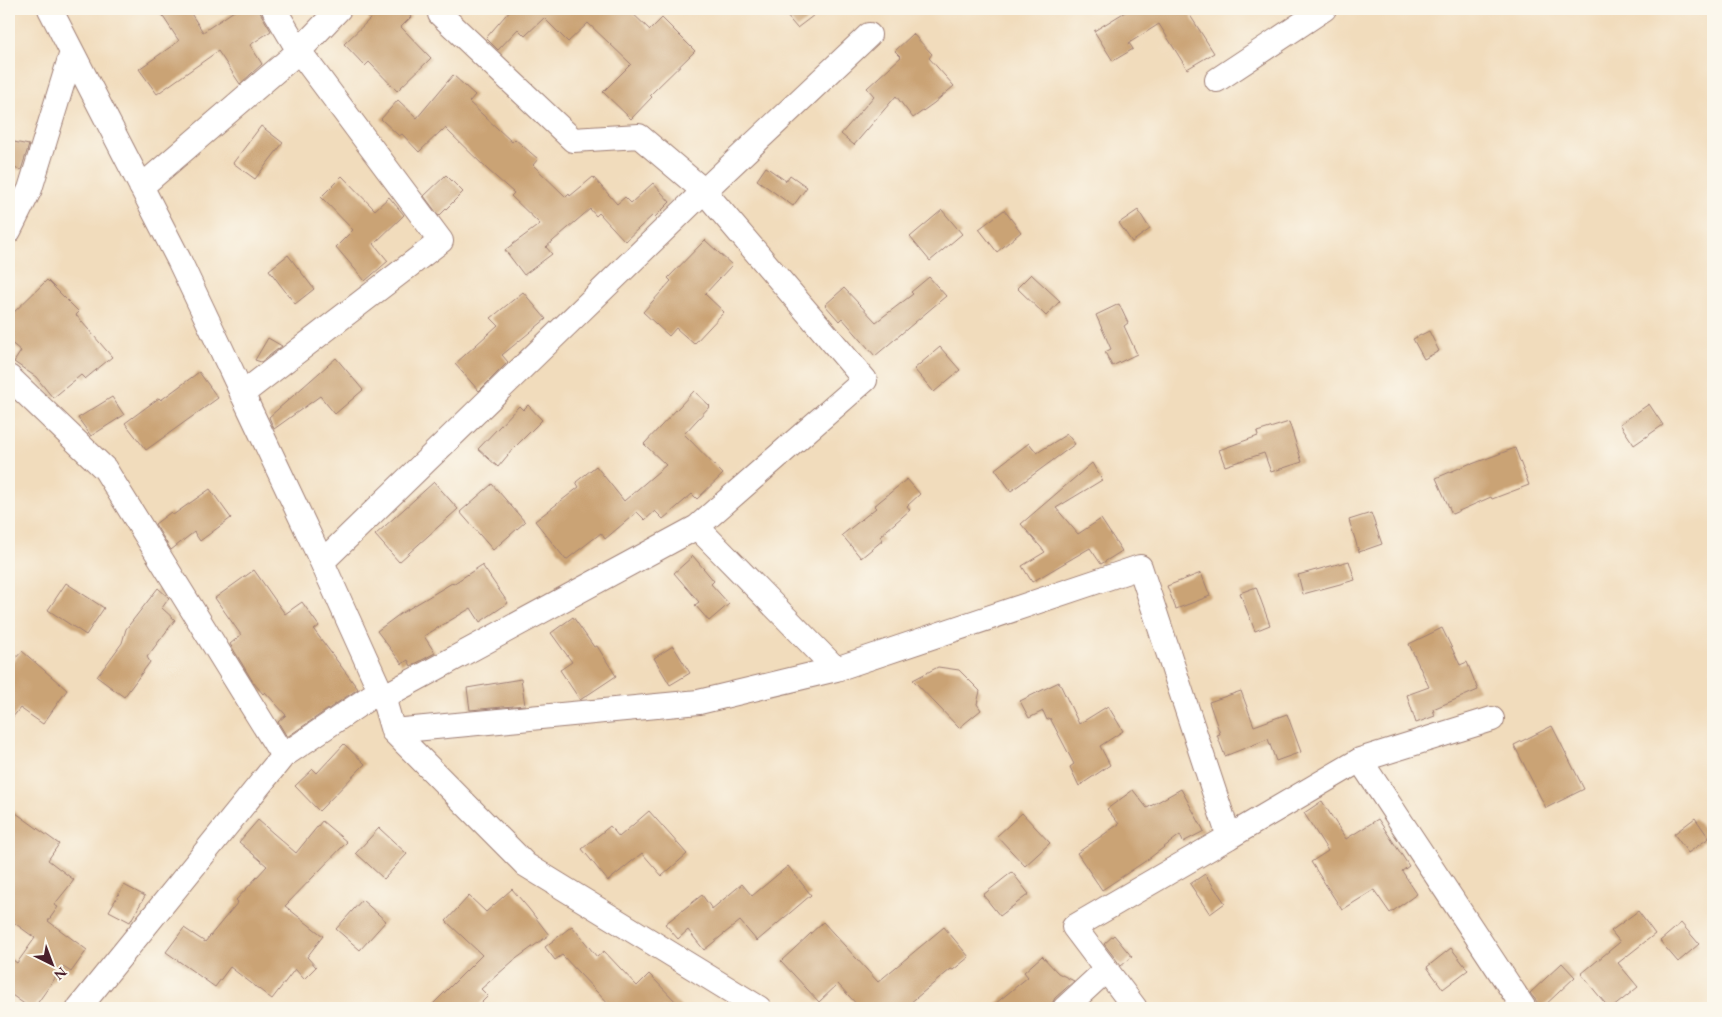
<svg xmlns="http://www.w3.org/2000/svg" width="1722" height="1017" font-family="'EB Garamond',serif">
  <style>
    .building { fill: #caa374 }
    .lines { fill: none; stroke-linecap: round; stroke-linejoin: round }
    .minor-casing { stroke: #9e7e74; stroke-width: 26 }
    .minor { stroke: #fff; stroke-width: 24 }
  </style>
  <rect width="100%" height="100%" fill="#fbf7ec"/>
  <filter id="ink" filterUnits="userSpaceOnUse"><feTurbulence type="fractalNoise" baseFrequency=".02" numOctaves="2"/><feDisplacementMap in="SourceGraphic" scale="10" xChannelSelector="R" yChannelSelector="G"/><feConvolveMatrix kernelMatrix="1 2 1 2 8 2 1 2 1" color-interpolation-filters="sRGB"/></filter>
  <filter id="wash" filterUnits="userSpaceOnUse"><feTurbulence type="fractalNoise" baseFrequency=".0096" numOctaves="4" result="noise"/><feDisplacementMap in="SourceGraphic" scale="20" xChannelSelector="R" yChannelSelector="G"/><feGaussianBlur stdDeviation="1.12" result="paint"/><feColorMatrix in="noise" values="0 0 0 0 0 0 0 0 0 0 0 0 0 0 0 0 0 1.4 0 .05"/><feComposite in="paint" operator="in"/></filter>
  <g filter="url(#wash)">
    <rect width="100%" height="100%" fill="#f1dcbc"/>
    <g id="blocks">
      <path class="building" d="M 158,9 L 188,9 L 203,32 L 237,9 L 258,9 L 271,31 L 250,45 L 262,64 L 240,84 L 218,51 L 157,94 L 139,69 L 179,41 Z
        M 360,9 L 403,9 L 411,17 L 401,27 L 431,58 L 397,91 L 369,62 L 365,66 L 344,44 L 370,19 Z
        M 511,9 L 628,9 L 650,30 L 662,18 L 695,51 L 650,95 L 652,97 L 631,119 L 603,92 L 631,64 L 588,23 L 568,42 L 544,18 L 525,36 L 518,29 L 498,50 L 486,38 Z
        M 781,9 L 822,9 L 797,28 Z
        M 1130,9 L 1186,9 L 1214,53 L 1187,69 L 1159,24 L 1129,43 L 1133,49 L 1113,61 L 1094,31 Z
        M 913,34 L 932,54 L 929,58 L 954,86 L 934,103 L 913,118 L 896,96 L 854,145 L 841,134 L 874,96 L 867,88 L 901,57 L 895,51 Z
        M 453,75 L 475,95 L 469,102 L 512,142 L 515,139 L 538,159 L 533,165 L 566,197 L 569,194 L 570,196 L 593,177 L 617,204 L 625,197 L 631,203 L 653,183 L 670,202 L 655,217 L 653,215 L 625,241 L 599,213 L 596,216 L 590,209 L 546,247 L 552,254 L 524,275 L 505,250 L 540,224 L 511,196 L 514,193 L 488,170 L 445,128 L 443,131 L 442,130 L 419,152 L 402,134 L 399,136 L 381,119 L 398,100 L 417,118 Z
        M 261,126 L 283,143 L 255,179 L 233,163 Z
        M 9,141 L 29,145 L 21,170 L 9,167 Z
        M 766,167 L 786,181 L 790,175 L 807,187 L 793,206 L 757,180 Z
        M 446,175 L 463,192 L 439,216 L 424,196 Z
        M 342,176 L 375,210 L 389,197 L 404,215 L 374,244 L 388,261 L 365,281 L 336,247 L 353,230 L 321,197 Z
        M 942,210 L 962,234 L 930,261 L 910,237 Z
        M 1004,210 L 1021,232 L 997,252 L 979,229 Z
        M 1138,210 L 1150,229 L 1132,242 L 1119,223 Z
        M 705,240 L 732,265 L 705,294 L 724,312 L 694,344 L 676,328 L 669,336 L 643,312 L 671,281 L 668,278 Z
        M 288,255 L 314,289 L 295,304 L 269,270 Z
        M 1031,274 L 1060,301 L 1046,316 L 1017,288 Z
        M 929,277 L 946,296 L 875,356 L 842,318 L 839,321 L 825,305 L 844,288 L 876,322 L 913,294 L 911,292 Z
        M 47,280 L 79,312 L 76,315 L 112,357 L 85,379 L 81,375 L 53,398 L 36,377 L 14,362 L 21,351 L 9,341 L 9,317 Z
        M 523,292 L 546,319 L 502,355 L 508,362 L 479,391 L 455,364 L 498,325 L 491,318 Z
        M 1119,304 L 1128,323 L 1124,326 L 1137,354 L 1112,366 L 1105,352 L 1111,349 L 1096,315 Z
        M 1429,331 L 1439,351 L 1424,359 L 1413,339 Z
        M 268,338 L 282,346 L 261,362 L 255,360 Z
        M 940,347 L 960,370 L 934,392 L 914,369 Z
        M 336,358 L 363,390 L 335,414 L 320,396 L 274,429 L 269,417 Z
        M 199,372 L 218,398 L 146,450 L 125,423 L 159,398 L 161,400 Z
        M 694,391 L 710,406 L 684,434 L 723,474 L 697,499 L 692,494 L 663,519 L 655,511 L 645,520 L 637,512 L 605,539 L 601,533 L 566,560 L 535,521 L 579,487 L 576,482 L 596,466 L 624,501 L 666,465 L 644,444 Z
        M 112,397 L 124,415 L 91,436 L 78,418 Z
        M 1649,404 L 1663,425 L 1634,445 L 1620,424 Z
        M 528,405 L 542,420 L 513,449 L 498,467 L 478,449 L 519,406 L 523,410 Z
        M 1289,422 L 1302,462 L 1271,472 L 1264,453 L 1225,466 L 1219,450 L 1258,436 L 1257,432 Z
        M 1067,434 L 1075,444 L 1011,491 L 995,469 L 1029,443 L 1037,453 Z
        M 1515,448 L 1529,485 L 1492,499 L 1491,497 L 1452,514 L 1436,478 L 1471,463 L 1472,464 Z
        M 1092,463 L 1102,480 L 1056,508 L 1078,534 L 1101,519 L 1122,551 L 1101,564 L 1090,548 L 1032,582 L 1022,566 L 1045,552 L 1021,524 Z
        M 907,479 L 920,494 L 907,506 L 910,510 L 880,536 L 883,540 L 861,558 L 842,535 L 876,508 L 874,506 Z
        M 434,482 L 458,509 L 399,562 L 375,535 Z
        M 492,484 L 525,522 L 493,550 L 460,512 Z
        M 210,489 L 231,518 L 200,541 L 194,532 L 171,550 L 155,524 L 171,512 L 173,515 Z
        M 1371,513 L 1382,544 L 1359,552 L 1349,520 Z
        M 693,556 L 714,581 L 711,584 L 729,604 L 709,621 L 695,605 L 699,602 L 674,573 Z
        M 1349,561 L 1355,580 L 1303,594 L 1298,575 Z
        M 482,565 L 508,603 L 480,622 L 471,608 L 424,636 L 435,653 L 411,666 L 408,660 L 402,664 L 377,631 L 400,614 L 452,583 L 453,584 Z
        M 254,570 L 285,614 L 302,602 L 319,626 L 314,630 L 358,689 L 287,737 L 278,722 L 286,715 L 265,692 L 263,694 L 253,682 L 230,644 L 241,635 L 215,598 Z
        M 1201,573 L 1210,596 L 1176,609 L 1167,586 Z
        M 66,583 L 104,608 L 86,635 L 48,610 Z
        M 1256,587 L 1270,625 L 1255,631 L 1240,593 Z
        M 158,588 L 169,598 L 162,608 L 175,620 L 147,657 L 150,662 L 124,697 L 97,677 L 122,643 L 126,629 Z
        M 573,617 L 594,647 L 597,646 L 616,676 L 580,700 L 560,670 L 572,662 L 551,633 Z
        M 1442,628 L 1460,665 L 1467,662 L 1478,690 L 1433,709 L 1435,716 L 1416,723 L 1407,695 L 1429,687 L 1409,644 Z
        M 673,646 L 690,673 L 670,685 L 654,658 Z
        M 22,651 L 67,690 L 43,724 L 20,708 L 9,722 L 9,666 Z
        M 938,667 L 959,670 L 980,691 L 977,704 L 981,710 L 959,728 L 913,680 Z
        M 521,679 L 525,705 L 470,710 L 467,688 Z
        M 1059,682 L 1079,724 L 1108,706 L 1123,731 L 1100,746 L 1110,765 L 1079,786 L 1070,767 L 1074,764 L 1050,718 L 1047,720 L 1043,711 L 1029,718 L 1020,701 Z
        M 1241,691 L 1254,726 L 1287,714 L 1301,752 L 1276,761 L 1268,739 L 1225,756 L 1217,735 L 1220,734 L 1209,702 Z
        M 1552,726 L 1584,789 L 1546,808 L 1514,745 Z
        M 344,744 L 365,764 L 319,811 L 295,786 L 313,769 L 317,773 Z
        M 1181,789 L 1204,831 L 1183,842 L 1180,835 L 1147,860 L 1102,890 L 1077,853 L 1119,824 L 1107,809 L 1133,790 L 1147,808 Z
        M 1322,801 L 1346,839 L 1378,819 L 1409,866 L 1402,871 L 1417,894 L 1390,913 L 1374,890 L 1342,910 L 1311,862 L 1328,851 L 1304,813 Z
        M 9,808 L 59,844 L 48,860 L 74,880 L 54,905 L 58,907 L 48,921 L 87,950 L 71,972 L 63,967 L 34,1008 L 30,1008 L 9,993 L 9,957 L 17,963 L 35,938 L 9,919 Z
        M 649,811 L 687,854 L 662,876 L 642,853 L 608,881 L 582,849 L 610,826 L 619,837 Z
        M 1022,813 L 1050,843 L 1025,866 L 997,836 Z
        M 1695,818 L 1709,838 L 1688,853 L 1674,834 Z
        M 258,820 L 296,853 L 322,821 L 347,842 L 285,906 L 323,936 L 307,957 L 316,967 L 304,979 L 295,969 L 272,999 L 230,967 L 215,987 L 166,952 L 184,928 L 205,942 L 238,902 L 236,900 L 267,866 L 239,842 Z
        M 379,828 L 407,854 L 384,879 L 356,853 Z
        M 788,866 L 811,895 L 757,941 L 740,921 L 704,950 L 688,930 L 678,939 L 665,924 L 702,895 L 712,909 L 742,884 L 752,896 Z
        M 1012,872 L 1029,894 L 1000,916 L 983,895 Z
        M 1205,874 L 1225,903 L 1210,914 L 1190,884 Z
        M 124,885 L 145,896 L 130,922 L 109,911 Z
        M 512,889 L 529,909 L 549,935 L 513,961 L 481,989 L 488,996 L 476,1008 L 429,1008 L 482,955 L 446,921 L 469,896 L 486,912 Z
        M 362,900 L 386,921 L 360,950 L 336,929 Z
        M 1638,911 L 1655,934 L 1618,963 L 1638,987 L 1612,1008 L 1609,1008 L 1581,974 L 1620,942 L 1611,931 Z
        M 823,922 L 878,982 L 944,927 L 969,957 L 953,970 L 951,969 L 904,1008 L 860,1008 L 838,984 L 819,1002 L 781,961 Z
        M 1681,923 L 1699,944 L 1678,962 L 1660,941 Z
        M 572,926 L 597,957 L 604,951 L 637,986 L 649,974 L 682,1008 L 612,1008 L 562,955 L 555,960 L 545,947 Z
        M 1114,935 L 1132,957 L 1121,966 L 1104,944 Z
        M 1451,948 L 1468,970 L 1443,989 L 1427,967 Z
        M 1042,956 L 1058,973 L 1074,981 L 1055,998 L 1052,1004 L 1052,1008 L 990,1008 L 1028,977 L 1024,972 Z
        M 1562,963 L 1575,977 L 1542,1008 L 1530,993 Z"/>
    </g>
  </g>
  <g filter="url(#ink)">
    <use href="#blocks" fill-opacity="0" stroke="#9e7e74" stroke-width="1"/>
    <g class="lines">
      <g class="minor-casing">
        <path id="minor" d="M 50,9 L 179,260 L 322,562 L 383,697 L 393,731 L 526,865 L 759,1008
          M 274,9 L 299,51 L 339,9
          M 444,9 L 440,14 L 573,140 L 639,136 L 704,191 L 869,35
          M 1217,80 L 1324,9
          M 141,187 L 299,51 L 441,241 L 242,394
          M 9,231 L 30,189 L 72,52
          M 9,377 L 105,469 L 283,756
          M 322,562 L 704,191 L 865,380 L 697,527
          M 383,697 L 697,527 L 836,669 L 1140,567 L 1229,837 L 1360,760 L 1492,719
          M 393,731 L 699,702 L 836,669
          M 1360,760 L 1524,1008
          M 79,1008 L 283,756 L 379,691
          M 1065,1008 L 1106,970
          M 1135,1008 L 1074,927 L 1229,837"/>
      </g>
      <use href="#minor" class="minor"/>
    </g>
  </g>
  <rect width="1722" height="1017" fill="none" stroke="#fbf7ec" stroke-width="30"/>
  <g transform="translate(52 964) rotate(138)" stroke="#fbf7ec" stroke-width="4" paint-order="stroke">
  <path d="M0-4L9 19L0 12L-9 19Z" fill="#4a1f2b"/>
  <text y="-8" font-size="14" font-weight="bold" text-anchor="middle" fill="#4a1f2b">N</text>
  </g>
</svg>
